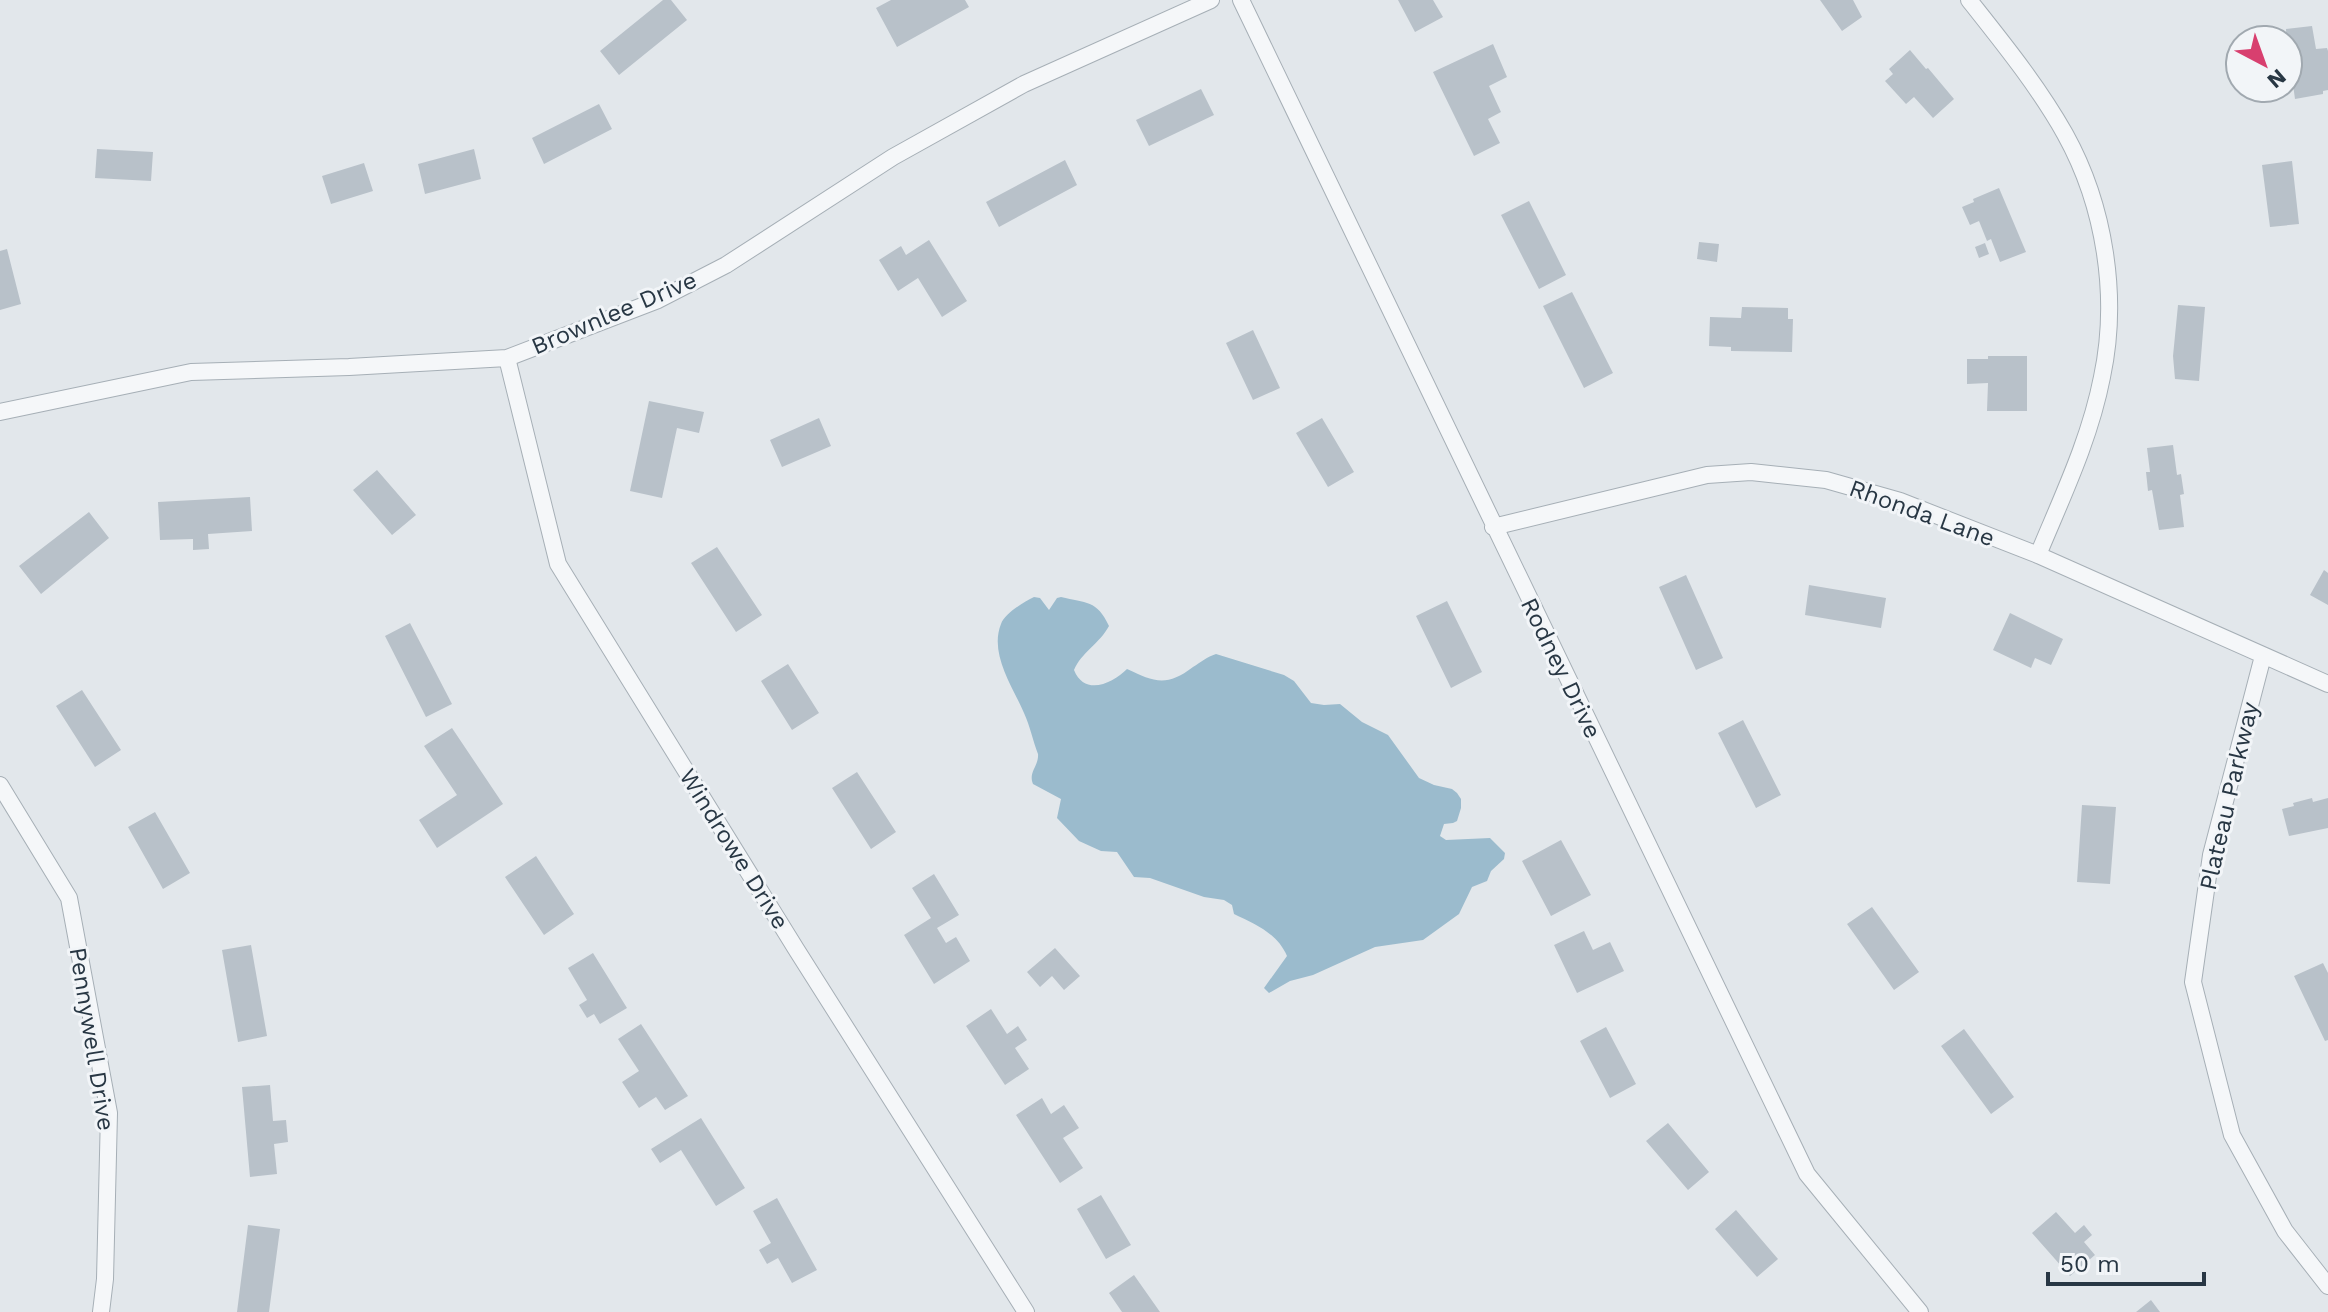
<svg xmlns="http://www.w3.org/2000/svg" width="2328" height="1312" font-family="'Work Sans',sans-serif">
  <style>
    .water { fill: #9bbbcd }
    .building { fill: #b8c1c9 }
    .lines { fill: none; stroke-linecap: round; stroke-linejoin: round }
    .street-casing { stroke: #a6afb6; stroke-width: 18 }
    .street { stroke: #f5f7f9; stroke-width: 16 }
    .labels { text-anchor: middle; stroke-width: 6; stroke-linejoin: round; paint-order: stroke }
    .street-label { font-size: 24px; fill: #283744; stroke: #f2f5f8 }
  </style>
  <rect width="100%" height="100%" fill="#e2e7eb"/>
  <path class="water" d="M 1034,597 L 1040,598 L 1049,610 L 1057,598 L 1061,597 C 1086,603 1097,600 1109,626 C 1100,643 1081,653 1074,670 C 1085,697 1113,683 1127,669 C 1153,681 1166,688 1193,667 C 1201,662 1207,657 1216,654 L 1284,675 L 1294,681 L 1311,703 L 1324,705 L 1340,704 L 1362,722 L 1388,735 L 1419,778 L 1434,785 L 1452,789 L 1457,793 L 1461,799 L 1461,808 L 1457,821 L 1453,823 L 1444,824 L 1440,836 L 1446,840 L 1490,838 L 1505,853 L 1504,859 L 1491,871 L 1487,881 L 1472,887 L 1459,914 L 1423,940 L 1375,947 L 1313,975 L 1290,981 L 1269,993 L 1264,988 L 1287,956 C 1277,933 1255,924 1234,914 L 1232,905 L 1224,900 L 1204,897 L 1150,878 L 1134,877 L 1117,852 L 1101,851 L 1079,841 L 1057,818 L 1061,799 L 1033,784 C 1028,772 1039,766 1038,754 C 1033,741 1030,726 1024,713 C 1013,687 989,654 1001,624 C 1005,613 1024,602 1034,597 Z"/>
  <path class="building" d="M 663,0 L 671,0 L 687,20 L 619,75 L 600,51 Z
    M 891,0 L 965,0 L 969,7 L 897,47 L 876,8 Z
    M 1398,0 L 1433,0 L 1443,17 L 1415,32 Z
    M 1820,0 L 1853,0 L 1862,17 L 1842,31 Z
    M 2312,26 L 2316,49 L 2327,48 L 2328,51 L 2328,90 L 2323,91 L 2323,94 L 2295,99 L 2291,70 L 2288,71 L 2286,29 Z
    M 1493,44 L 1507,77 L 1489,86 L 1501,112 L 1488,119 L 1500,143 L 1474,156 L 1433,72 Z
    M 1910,50 L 1926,69 L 1928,68 L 1954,99 L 1933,118 L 1914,97 L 1906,104 L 1885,81 L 1893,74 L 1889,69 Z
    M 1201,89 L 1214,115 L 1149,146 L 1136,120 Z
    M 599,104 L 612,129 L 544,164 L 532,138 Z
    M 97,149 L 153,152 L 151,181 L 95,178 Z
    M 474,149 L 481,179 L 425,194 L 418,164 Z
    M 1065,160 L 1077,185 L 999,227 L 986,202 Z
    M 2292,161 L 2299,224 L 2270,227 L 2262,165 Z
    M 364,163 L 373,191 L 331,204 L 322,176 Z
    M 1999,188 L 2026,252 L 2000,262 L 1991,239 L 1987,241 L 1979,221 L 1970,225 L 1962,207 L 1974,202 L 1973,199 Z
    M 1529,201 L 1566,275 L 1539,289 L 1501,215 Z
    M 929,240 L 967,301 L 942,317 L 918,278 L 898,291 L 879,260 L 901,246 L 906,255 Z
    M 1699,242 L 1719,244 L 1717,262 L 1697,259 Z
    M 1985,243 L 1989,254 L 1979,258 L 1975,247 Z
    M 7,249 L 21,304 L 0,310 L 0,251 Z
    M 1572,292 L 1613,373 L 1584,388 L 1543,306 Z
    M 2178,305 L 2205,307 L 2199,381 L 2175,379 L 2173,356 Z
    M 1742,307 L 1788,308 L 1788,319 L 1793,319 L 1792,352 L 1731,351 L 1731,347 L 1709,346 L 1710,317 L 1741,318 Z
    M 1253,330 L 1280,388 L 1253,400 L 1226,343 Z
    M 1988,356 L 2027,356 L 2027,411 L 1987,411 L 1988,383 L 1967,384 L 1967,359 L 1988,359 Z
    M 649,401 L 704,412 L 699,433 L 677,428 L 662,498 L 630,491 Z
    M 819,418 L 831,446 L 782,467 L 770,440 Z
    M 1322,418 L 1354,472 L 1328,487 L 1296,433 Z
    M 2173,445 L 2177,475 L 2181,474 L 2184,494 L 2180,495 L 2184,527 L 2159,530 L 2152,490 L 2148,491 L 2146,472 L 2150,472 L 2147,448 Z
    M 377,470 L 416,515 L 392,535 L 353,490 Z
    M 250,497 L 252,531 L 208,534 L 209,549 L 193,550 L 193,539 L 160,540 L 158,502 Z
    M 89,512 L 109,538 L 41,594 L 19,566 Z
    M 717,547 L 762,615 L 736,632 L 691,563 Z
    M 2324,570 L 2328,573 L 2328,605 L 2310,595 Z
    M 1686,575 L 1723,658 L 1696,670 L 1659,587 Z
    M 1809,585 L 1886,598 L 1881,628 L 1805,615 Z
    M 1447,601 L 1482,672 L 1451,688 L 1416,616 Z
    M 2010,613 L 2063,639 L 2051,665 L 2035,658 L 2031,668 L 1993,650 Z
    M 410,623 L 452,704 L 426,717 L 385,636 Z
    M 788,664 L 819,713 L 792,730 L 761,681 Z
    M 82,690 L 121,750 L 95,767 L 56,706 Z
    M 1743,720 L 1781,795 L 1756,808 L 1718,733 Z
    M 452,728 L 503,804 L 437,848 L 419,820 L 457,795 L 424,746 Z
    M 857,772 L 896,832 L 871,849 L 832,788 Z
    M 2312,798 L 2313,802 L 2328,798 L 2328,828 L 2289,836 L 2282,809 L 2294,806 L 2293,803 Z
    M 2082,805 L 2116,807 L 2110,884 L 2077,882 Z
    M 155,812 L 190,873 L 163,889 L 128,827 Z
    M 1561,840 L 1591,895 L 1551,916 L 1522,861 Z
    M 536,856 L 574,914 L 544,935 L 505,877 Z
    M 934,874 L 959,915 L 937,928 L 946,943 L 956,937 L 970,961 L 934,984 L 904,935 L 931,918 L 912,888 Z
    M 1872,907 L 1919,972 L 1894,990 L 1847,924 Z
    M 1584,931 L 1593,950 L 1610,942 L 1624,971 L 1577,993 L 1554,945 Z
    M 251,945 L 267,1036 L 238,1042 L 222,950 Z
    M 1055,948 L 1080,976 L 1064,990 L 1052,976 L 1040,987 L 1027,972 Z
    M 593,953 L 627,1008 L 600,1024 L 594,1014 L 587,1018 L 579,1005 L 587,1000 L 568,968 Z
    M 2323,963 L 2328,973 L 2328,1040 L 2325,1041 L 2294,976 Z
    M 991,1009 L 1007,1034 L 1018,1026 L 1027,1040 L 1015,1048 L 1029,1069 L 1005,1085 L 966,1026 Z
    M 641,1024 L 688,1096 L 665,1110 L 656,1097 L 639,1108 L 622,1082 L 639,1071 L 618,1039 Z
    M 1606,1027 L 1636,1084 L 1610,1098 L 1580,1041 Z
    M 1964,1029 L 2014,1097 L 1991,1114 L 1941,1046 Z
    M 270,1085 L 273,1121 L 286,1120 L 288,1142 L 274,1144 L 277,1174 L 250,1177 L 242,1087 Z
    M 1042,1098 L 1051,1114 L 1064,1105 L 1079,1128 L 1063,1138 L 1083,1168 L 1060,1183 L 1016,1115 Z
    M 701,1118 L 745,1188 L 716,1206 L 681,1150 L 660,1163 L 651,1149 Z
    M 1668,1123 L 1709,1172 L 1688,1190 L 1646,1141 Z
    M 1101,1195 L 1131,1245 L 1106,1259 L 1077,1209 Z
    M 777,1198 L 817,1270 L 792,1283 L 778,1258 L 767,1264 L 759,1250 L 771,1243 L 753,1211 Z
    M 1736,1210 L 1778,1259 L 1757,1277 L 1715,1229 Z
    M 2056,1212 L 2075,1233 L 2084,1225 L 2092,1235 L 2084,1242 L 2095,1255 L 2070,1276 L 2032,1233 Z
    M 248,1225 L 280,1229 L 269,1312 L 237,1312 Z
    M 1134,1275 L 1160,1312 L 1122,1312 L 1109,1293 Z
    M 2151,1300 L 2160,1312 L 2136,1312 Z"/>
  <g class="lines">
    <g class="street-casing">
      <path id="street" d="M 1241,0 L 1807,1174 L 1920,1312
        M 1969,0 C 2003,43 2038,86 2065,134 C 2105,206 2119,297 2102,377 C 2090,439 2062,497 2038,555
        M 507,358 L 558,564 L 796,949 L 1026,1312
        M 0,412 L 191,372 L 349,367 L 507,358 L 658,300 L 726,265 L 893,157 L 1024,84 L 1211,0
        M 1493,527 L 1707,475 L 1751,472 L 1826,480 L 1900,501 L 2038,555 L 2328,684
        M 2263,656 L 2211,855 L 2193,982 L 2232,1135 L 2285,1231 L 2328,1286
        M 0,785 L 69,898 L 109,1113 L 105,1279 L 101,1312"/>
    </g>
    <use href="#street" class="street"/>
  </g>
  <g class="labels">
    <g class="street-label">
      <text transform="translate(614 313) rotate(-23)" y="8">Brownlee Drive</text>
      <text transform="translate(1922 513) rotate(20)" y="8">Rhonda Lane</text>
      <text transform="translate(1561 668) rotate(64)" y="8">Rodney Drive</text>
      <text transform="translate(2229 796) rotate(-77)" y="8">Plateau Parkway</text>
      <text transform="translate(734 849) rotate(58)" y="8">Windrowe Drive</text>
      <text transform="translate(92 1039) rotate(81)" y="8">Pennywell Drive</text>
    </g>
  </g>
  <g transform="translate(2264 64) rotate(139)"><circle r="38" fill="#f2f5f8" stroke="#a1a9b0" stroke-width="2"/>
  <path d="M0-6L14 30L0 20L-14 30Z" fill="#d83f6f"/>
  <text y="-12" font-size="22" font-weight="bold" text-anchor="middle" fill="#283744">N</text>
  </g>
  <path d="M2048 1272v12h156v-12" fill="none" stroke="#283744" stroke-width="4"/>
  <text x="2060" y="1272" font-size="24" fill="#283744" stroke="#f2f5f8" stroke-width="6" paint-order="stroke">50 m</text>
</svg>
